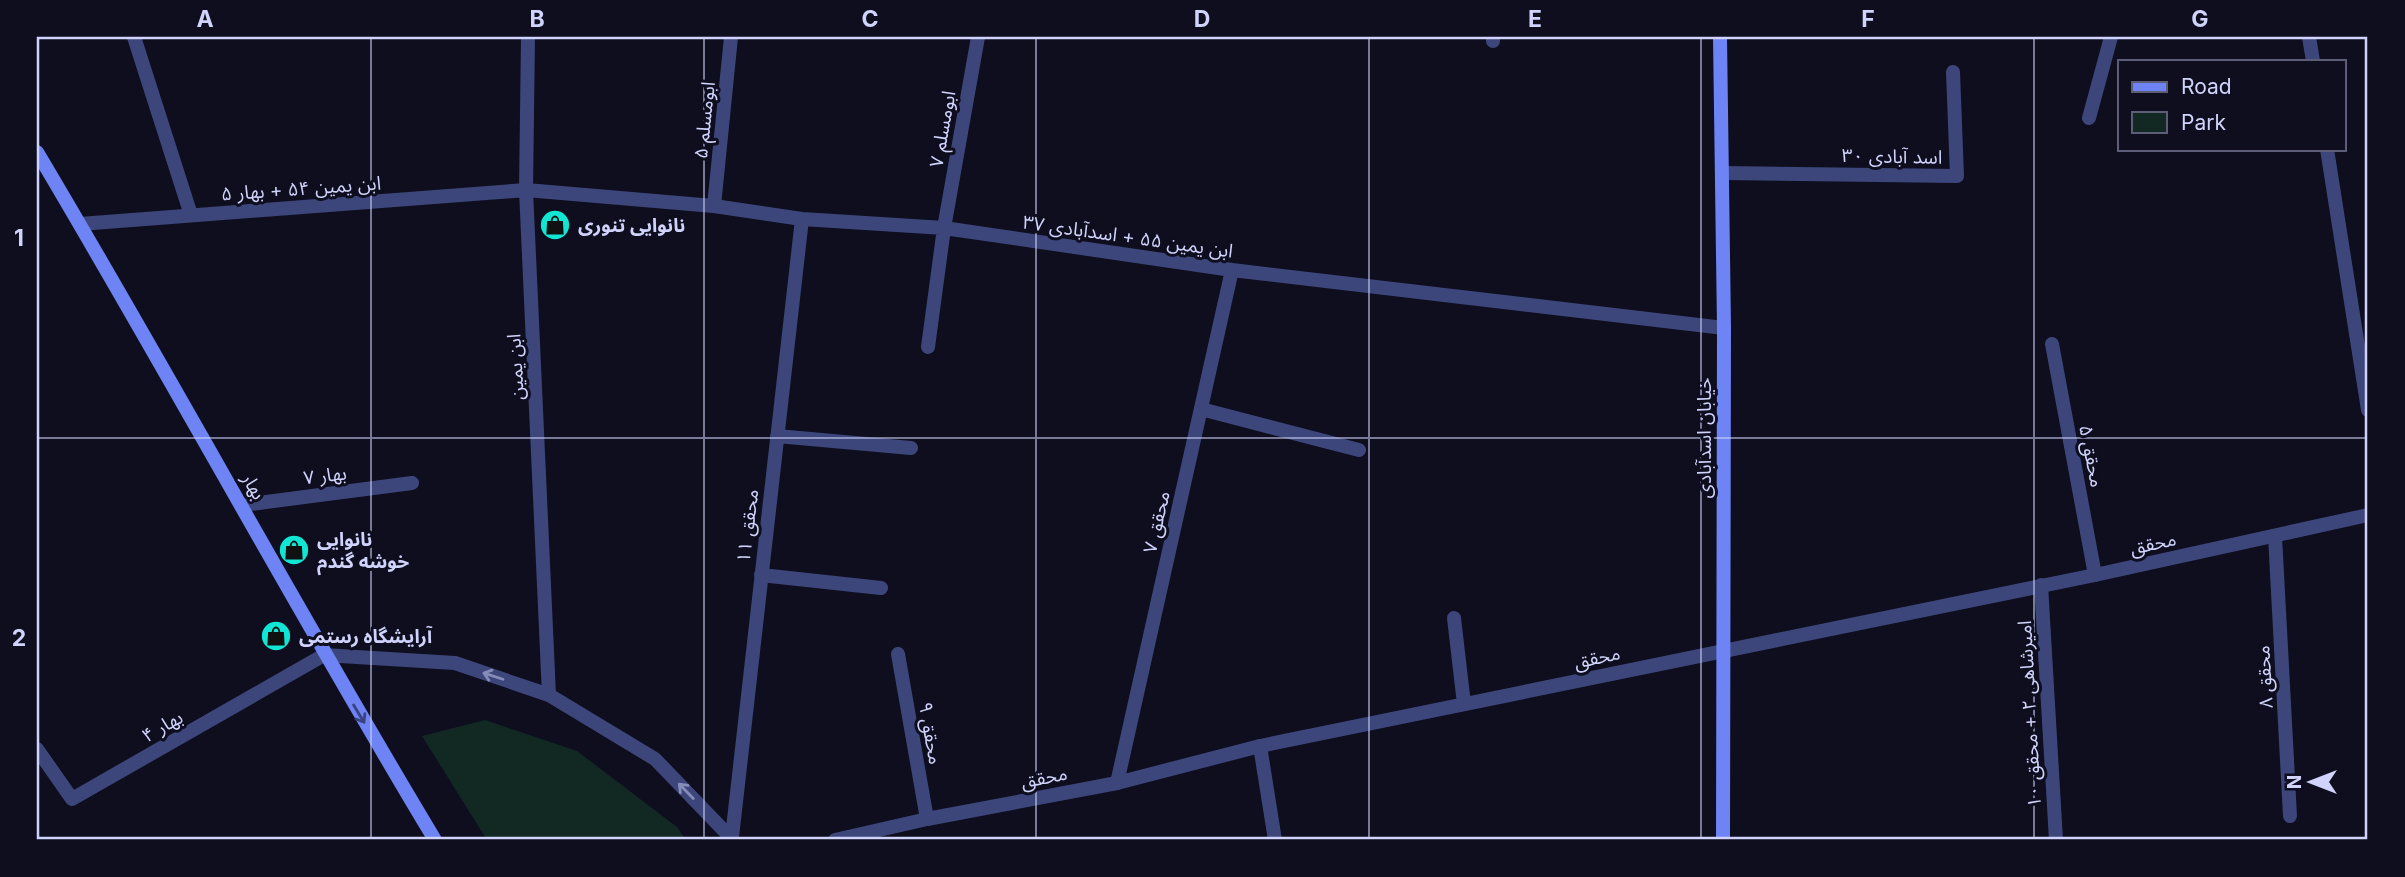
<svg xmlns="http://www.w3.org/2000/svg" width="2405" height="877" font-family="Inter,'Noto Sans Arabic',sans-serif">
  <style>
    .green { fill: #122823 }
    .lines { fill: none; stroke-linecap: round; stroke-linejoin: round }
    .minor { stroke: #3d467a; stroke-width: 14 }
    .tertiary { stroke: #3d467a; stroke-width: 14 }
    .secondary { stroke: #6e83f4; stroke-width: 14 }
    .oneway { stroke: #868cba }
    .oneway2 { stroke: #39437f }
    .grid { fill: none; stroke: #d0d3fb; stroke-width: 2; stroke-opacity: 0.55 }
    .labels { text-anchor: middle; stroke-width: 6; stroke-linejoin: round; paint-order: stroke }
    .street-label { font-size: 19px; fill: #d0d3fb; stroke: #0e0e1f }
    .poi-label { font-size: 19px; font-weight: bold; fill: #d0d3fb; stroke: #0e0e1f; text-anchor: start }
    .neatline { fill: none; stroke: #d0d3fb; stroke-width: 2.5 }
    .grid-label { font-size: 23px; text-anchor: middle; font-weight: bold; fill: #d0d3fb }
  </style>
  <rect width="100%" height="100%" fill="#0e0e1f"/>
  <path class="green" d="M 485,720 L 577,751 L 677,827 L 686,840 L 487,840 L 422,736 Z"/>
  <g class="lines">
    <path class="minor" d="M 134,37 L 191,215
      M 528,37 L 526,190 L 549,695
      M 2309,37 L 2313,61
      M 1493,41 L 1493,37
      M 2089,118 L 2111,37
      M 2327,149 L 2368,410
      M 1722,173 L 1957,176 L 1953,72
      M 714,206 L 731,37
      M 80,224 L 526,190 L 714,206 L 802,219 L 944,228 L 1232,270 L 1724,328
      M 2052,344 L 2095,575
      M 928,347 L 944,228 L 978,37
      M 1201,409 L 1359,450
      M 777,436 L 911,448
      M 243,505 L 412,483
      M 2275,536 L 2290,816
      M 761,575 L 881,588
      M 2041,585 L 2056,840
      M 1454,618 L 1464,704
      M 898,654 L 927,819
      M 1260,746 L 1275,840
      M 37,749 L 72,799 L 324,655 L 455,663 L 549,695 L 655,759 L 733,840
      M 1117,783 L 1232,270
      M 732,837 L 802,219"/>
    <path class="tertiary" d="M 835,840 L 927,819 L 1117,783 L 1260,746 L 2095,575 L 2368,515"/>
    <path class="secondary" d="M 1720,37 L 1724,328 L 1723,840
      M 37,152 C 173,380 298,613 435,840"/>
  </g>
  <defs><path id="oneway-shaft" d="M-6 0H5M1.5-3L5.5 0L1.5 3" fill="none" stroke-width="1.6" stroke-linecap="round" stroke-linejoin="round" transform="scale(1.75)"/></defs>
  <g class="oneway">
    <use href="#oneway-shaft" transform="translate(493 676) rotate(-162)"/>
    <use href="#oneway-shaft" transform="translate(686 791) rotate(-134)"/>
  </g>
  <use class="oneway2" href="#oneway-shaft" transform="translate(359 714) rotate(59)"/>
  <path class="grid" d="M 371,37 L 371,840M 704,37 L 704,840M 1036,37 L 1036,840M 1369,37 L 1369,840M 1701,37 L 1701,840M 2034,37 L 2034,840M 37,438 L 2368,438"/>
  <defs>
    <g id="shop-disc" transform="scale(1.575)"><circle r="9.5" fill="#11e6d4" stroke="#0e0e1f"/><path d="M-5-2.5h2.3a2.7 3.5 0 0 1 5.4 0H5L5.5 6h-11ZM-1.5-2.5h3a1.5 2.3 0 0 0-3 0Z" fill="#111"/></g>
  </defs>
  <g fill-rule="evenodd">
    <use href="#shop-disc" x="555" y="225"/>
    <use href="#shop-disc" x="294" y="550"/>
    <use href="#shop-disc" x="276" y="636"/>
  </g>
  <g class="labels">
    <g class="street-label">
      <text transform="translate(704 120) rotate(-84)" y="7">ابومسلم ۵</text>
      <text transform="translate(942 129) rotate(-80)" y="7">ابومسلم ۷</text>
      <text transform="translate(1892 156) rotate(1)" y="7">اسد آبادی ۳۰</text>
      <text transform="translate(301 188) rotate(-4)" y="7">ابن یمین ۵۴ + بهار ۵</text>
      <text transform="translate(1128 236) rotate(8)" y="7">ابن یمین ۵۵ + اسدآبادی ۳۷</text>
      <text transform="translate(515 367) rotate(-93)" y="7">ابن یمین</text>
      <text transform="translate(1704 438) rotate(-90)" y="7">خیابان اسدآبادی</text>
      <text transform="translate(2092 456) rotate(79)" y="7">محقق ۵</text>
      <text transform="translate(325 475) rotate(-7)" y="7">بهار ۷</text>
      <text transform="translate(254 486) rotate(60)" y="7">بهار</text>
      <text transform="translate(1156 522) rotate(-77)" y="7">محقق ۷</text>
      <text transform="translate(747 526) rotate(-83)" y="7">محقق ۱۱</text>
      <text transform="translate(2153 543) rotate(-12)" y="7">محقق</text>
      <text transform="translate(1597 657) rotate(-12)" y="7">محقق</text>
      <text transform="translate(2264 677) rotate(-93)" y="7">محقق ۸</text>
      <text transform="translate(2029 714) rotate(-93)" y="7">امیرشاهی ۲ + محقق ۱۰</text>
      <text transform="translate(162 726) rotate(-30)" y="7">بهار ۴</text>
      <text transform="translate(931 733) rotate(80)" y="7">محقق ۹</text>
      <text transform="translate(1044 777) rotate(-11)" y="7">محقق</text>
    </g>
    <g class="poi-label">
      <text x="578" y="232">نانوایی تنوری</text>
      <text x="317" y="546">نانوایی<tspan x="317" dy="22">خوشه گندم</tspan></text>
      <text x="299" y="643">آرایشگاه رستمی</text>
    </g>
  </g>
  <rect width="2405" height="877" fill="none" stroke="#0e0e1f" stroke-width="77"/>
  <rect x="2118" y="60" width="228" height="91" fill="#0e0e1f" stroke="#5c5d77" stroke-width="2"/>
  <rect x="2132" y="82" width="35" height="10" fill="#6e83f4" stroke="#5c5d77" stroke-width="2"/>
  <text x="2181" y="94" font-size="21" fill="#d0d3fb">Road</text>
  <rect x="2132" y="112" width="35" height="21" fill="#122823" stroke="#5c5d77" stroke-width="2"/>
  <text x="2181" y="130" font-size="21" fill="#d0d3fb">Park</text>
  <g transform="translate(2311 782) rotate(270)" stroke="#0e0e1f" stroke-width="5" paint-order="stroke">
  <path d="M0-5L12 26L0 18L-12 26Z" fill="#d0d3fb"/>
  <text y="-10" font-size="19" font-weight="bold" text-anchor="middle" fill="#d0d3fb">N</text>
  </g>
  <rect x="38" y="38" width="2328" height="800" class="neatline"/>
  <g class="grid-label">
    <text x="205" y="27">A</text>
    <text x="537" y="27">B</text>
    <text x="870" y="27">C</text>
    <text x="1202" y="27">D</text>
    <text x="1535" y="27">E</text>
    <text x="1868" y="27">F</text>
    <text x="2200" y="27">G</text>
    <text x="19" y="246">1</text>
    <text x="19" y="646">2</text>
  </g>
</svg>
